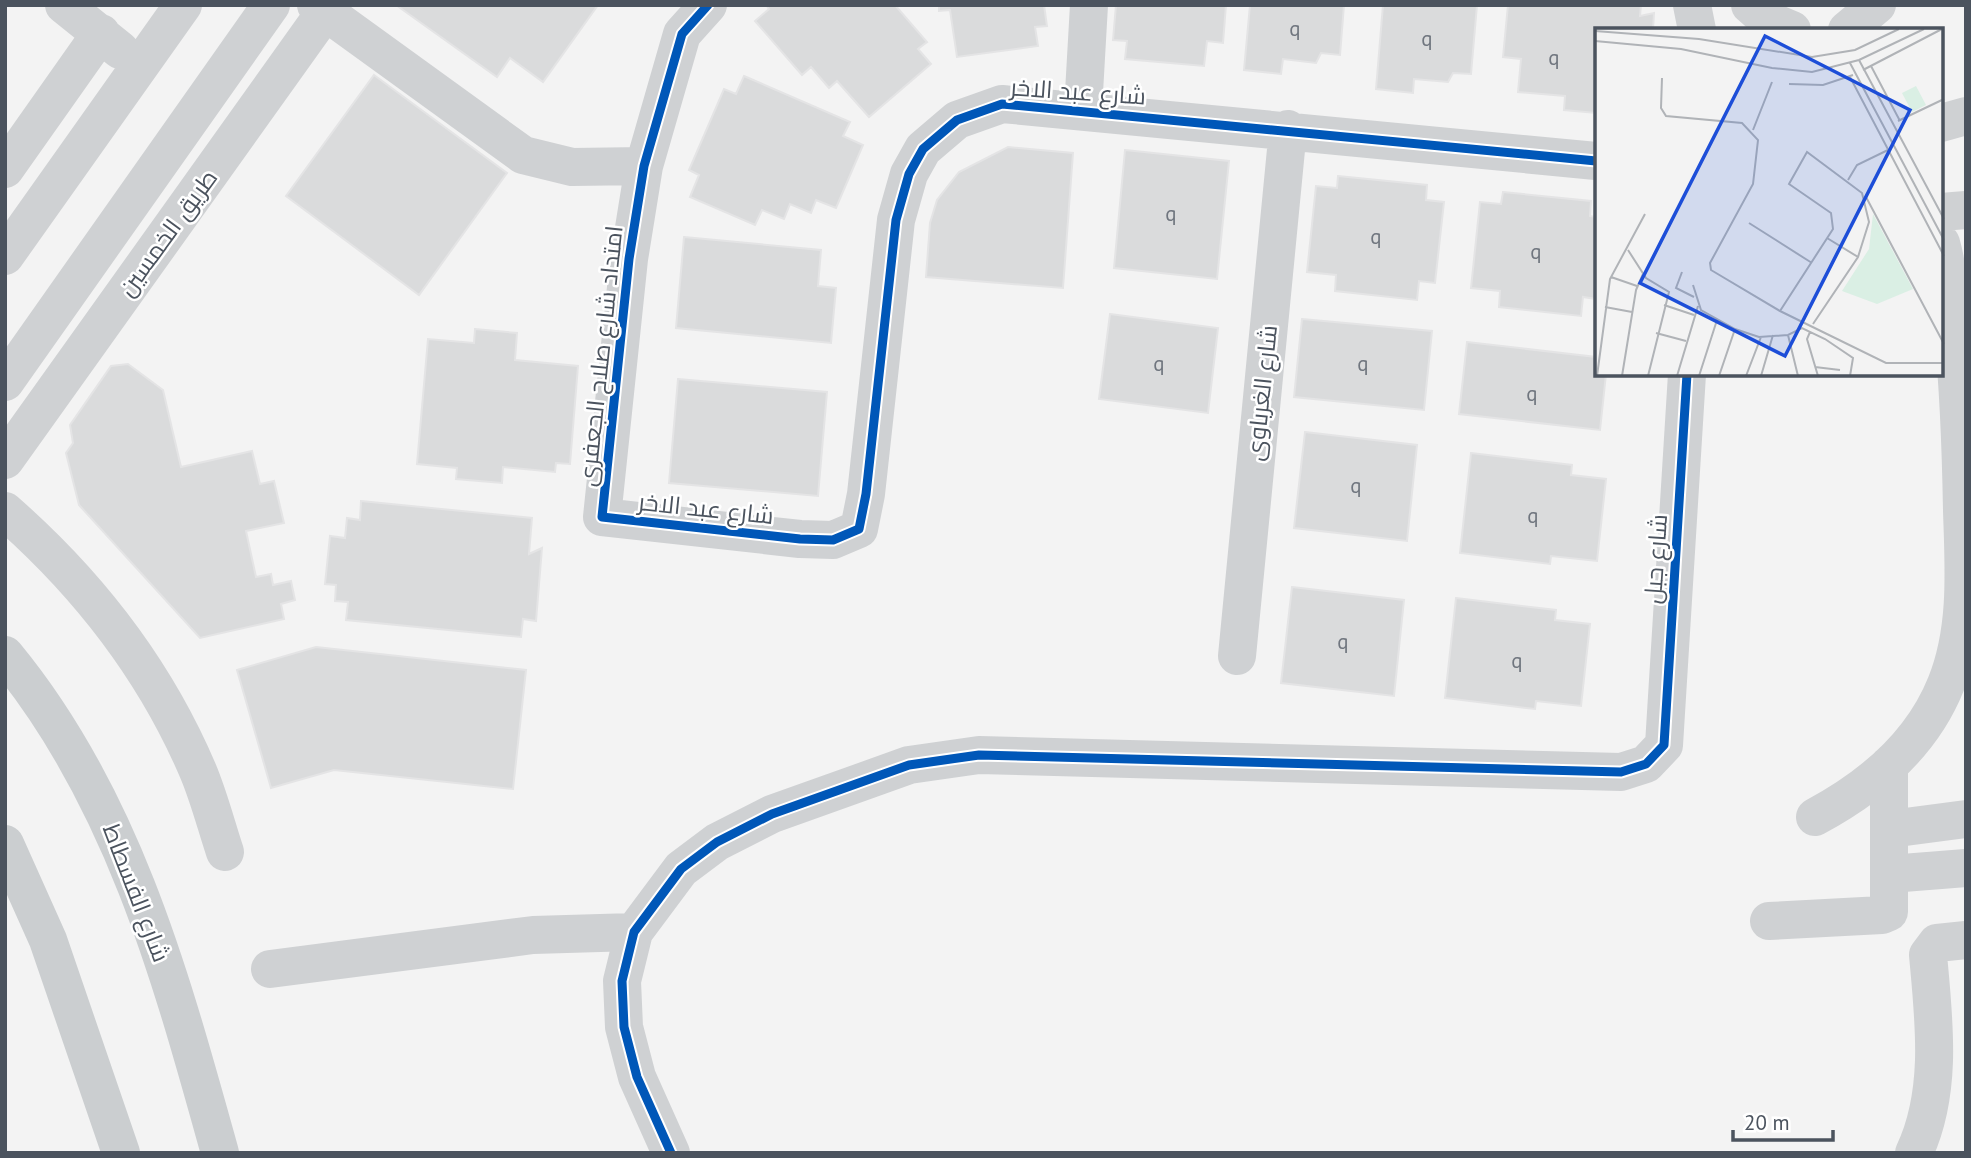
<svg xmlns="http://www.w3.org/2000/svg" width="1971" height="1158" font-family="'PT Sans',Cairo,sans-serif">
  <style>
    .building { fill: #dadbdc; stroke: #e4e4e5; stroke-width: 2 }
    .lines { fill: none; stroke-linecap: round; stroke-linejoin: round }
    .minor { stroke: #cfd1d3; stroke-width: 38 }
    .major { stroke: #cbced0; stroke-width: 38 }
    .cycleway-casing { stroke: #fff; stroke-width: 13 }
    .cycleway { stroke: #0057b8; stroke-width: 9 }
    .labels { text-anchor: middle; stroke-width: 5; stroke-linejoin: round; paint-order: stroke }
    .number-label { font-size: 21px; fill: #70767f }
    .street-label { font-size: 24px; fill: #4b535e; stroke: #fff }
    .inset-road { fill: none; stroke: #b0b3b7; stroke-width: 2 }
    .view { fill: #1d4ed8; fill-opacity: 0.15; stroke: #1d4ed8; stroke-width: 3.5 }
    .inset-edge { fill: none; stroke: #4b535e; stroke-width: 3.5 }
  </style>
  <rect width="100%" height="100%" fill="#f3f3f3"/>
  <path class="building" d="M 396,5 L 598,5 L 543,82 L 510,58 L 497,77 Z
    M 766,5 L 895,5 L 927,42 L 918,49 L 931,64 L 869,117 L 837,81 L 829,88 L 811,67 L 802,75 L 755,21 L 769,9 Z
    M 939,5 L 1044,5 L 1047,26 L 1035,27 L 1038,46 L 957,57 L 950,10 L 939,11 Z
    M 1116,5 L 1226,5 L 1223,43 L 1207,41 L 1204,66 L 1125,59 L 1127,41 L 1113,40 Z
    M 1250,5 L 1344,5 L 1340,55 L 1321,53 L 1316,63 L 1283,59 L 1281,74 L 1244,70 Z
    M 1383,5 L 1477,5 L 1471,74 L 1453,73 L 1448,82 L 1414,79 L 1413,93 L 1376,89 Z
    M 1508,5 L 1641,5 L 1640,16 L 1654,13 L 1653,30 L 1596,30 L 1596,113 L 1564,110 L 1565,96 L 1518,92 L 1521,59 L 1503,57 Z
    M 374,75 L 507,173 L 419,295 L 286,196 Z
    M 744,76 L 850,122 L 843,136 L 863,145 L 836,208 L 816,200 L 811,213 L 790,204 L 784,219 L 762,210 L 755,225 L 690,197 L 699,175 L 689,170 L 724,89 L 736,94 Z
    M 1008,147 L 1073,153 L 1063,288 L 926,277 L 930,223 L 937,200 L 959,172 Z
    M 1125,150 L 1229,161 L 1217,279 L 1114,268 Z
    M 1338,176 L 1427,185 L 1426,200 L 1444,202 L 1435,283 L 1419,281 L 1417,300 L 1335,291 L 1336,275 L 1307,272 L 1316,186 L 1337,188 Z
    M 1503,192 L 1591,201 L 1590,216 L 1596,217 L 1596,299 L 1583,297 L 1581,316 L 1499,307 L 1500,291 L 1471,288 L 1480,202 L 1501,204 Z
    M 684,237 L 821,250 L 818,286 L 836,288 L 831,343 L 676,328 Z
    M 1110,314 L 1218,328 L 1208,413 L 1099,399 Z
    M 1302,319 L 1432,331 L 1424,410 L 1294,397 Z
    M 475,329 L 517,333 L 515,360 L 578,366 L 570,464 L 556,463 L 555,472 L 503,467 L 502,483 L 456,479 L 457,468 L 417,464 L 428,339 L 474,343 Z
    M 1467,342 L 1596,357 L 1596,374 L 1606,374 L 1600,430 L 1459,414 Z
    M 128,364 L 163,390 L 181,467 L 252,451 L 260,484 L 274,481 L 284,523 L 246,531 L 256,577 L 271,574 L 273,585 L 291,581 L 295,600 L 281,604 L 284,619 L 200,638 L 79,505 L 66,453 L 73,443 L 70,425 L 111,366 Z
    M 678,379 L 827,392 L 818,496 L 669,483 Z
    M 1305,432 L 1417,445 L 1407,541 L 1294,528 Z
    M 1471,453 L 1572,465 L 1571,475 L 1606,479 L 1597,561 L 1551,556 L 1550,564 L 1460,553 Z
    M 361,501 L 532,518 L 529,554 L 542,548 L 536,621 L 523,619 L 521,637 L 346,620 L 348,602 L 335,601 L 336,585 L 325,584 L 330,536 L 345,538 L 347,518 L 360,520 Z
    M 1292,587 L 1404,600 L 1394,696 L 1281,683 Z
    M 1456,598 L 1556,610 L 1555,620 L 1590,624 L 1581,706 L 1536,701 L 1535,709 L 1445,698 Z
    M 316,647 L 526,670 L 513,789 L 334,770 L 271,788 L 237,670 Z"/>
  <g class="lines">
    <path class="minor" d="M 64,5 L 120,50
      M 316,5 L 523,155 L 572,167 L 644,166
      M 708,5 L 682,34 L 644,166 L 629,259 L 602,517 L 800,539 L 833,540 L 859,529 L 866,494 L 896,220 L 909,174 L 923,149 L 957,120 L 1002,104 L 1596,161
      M 1692,5 L 1697,30
      M 1750,5 L 1766,19 L 1792,30
      M 1847,30 L 1877,5
      M 1083,110 L 1089,5
      M 1941,123 L 1966,116
      M 5,169 L 101,33
      M 1941,212 L 1966,210
      M 5,256 L 183,5
      M 5,382 L 271,5
      M 5,460 L 330,5
      M 5,511 C 87,583 155,670 198,771 C 209,797 216,825 225,852
      M 1237,656 L 1288,129
      M 1815,817 C 1871,787 1922,744 1946,684 C 1968,630 1964,569 1962,511 C 1961,451 1959,392 1953,332 C 1950,302 1949,271 1941,243
      M 1890,829 L 1966,819
      M 1890,874 L 1966,868
      M 1769,921 L 1882,915 L 1889,912 L 1889,765
      M 270,969 L 533,935 L 634,932
      M 671,1153 L 637,1077 L 624,1027 L 622,981 L 634,932 L 681,869 L 717,842 L 772,814 L 909,765 L 979,755 L 1621,772 L 1646,764 L 1664,745 L 1687,374
      M 1914,1153 C 1943,1092 1934,1020 1928,955 L 1937,943 L 1966,940"/>
    <path class="major" d="M 5,655 C 123,798 171,977 220,1153
      M 5,844 L 48,940 L 121,1153"/>
    <g class="cycleway-casing">
      <path id="cycleway" d="M 708,5 L 682,34 L 644,166 L 629,259 L 602,517 L 800,539 L 833,540 L 859,529 L 866,494 L 896,220 L 909,174 L 923,149 L 957,120 L 1002,104 L 1596,161
        M 671,1153 L 637,1077 L 624,1027 L 622,981 L 634,932 L 681,869 L 717,842 L 772,814 L 909,765 L 979,755 L 1621,772 L 1646,764 L 1664,745 L 1687,374"/>
    </g>
    <use href="#cycleway" class="cycleway"/>
  </g>
  <g class="labels">
    <g class="number-label">
      <text x="1295" y="36">q</text>
      <text x="1427" y="46">q</text>
      <text x="1554" y="65">q</text>
      <text x="1171" y="221">q</text>
      <text x="1376" y="244">q</text>
      <text x="1536" y="259">q</text>
      <text x="1159" y="371">q</text>
      <text x="1363" y="371">q</text>
      <text x="1532" y="401">q</text>
      <text x="1356" y="493">q</text>
      <text x="1533" y="523">q</text>
      <text x="1343" y="649">q</text>
      <text x="1517" y="668">q</text>
    </g>
    <g class="street-label">
      <text transform="translate(1078 92) rotate(4)" y="8">شارع عبد الاخر</text>
      <text transform="translate(168 233) rotate(-54)" y="8">طريق الخمسين</text>
      <text transform="translate(601 356) rotate(-84)" y="8">امتداد شارع صلاح الجعفرى</text>
      <text transform="translate(1262 393) rotate(-84)" y="8">شارع الغرباوى</text>
      <text transform="translate(706 509) rotate(6)" y="8">شارع عبد الاخر</text>
      <text transform="translate(1656 559) rotate(-86)" y="8">شارع جبل</text>
      <text transform="translate(136 893) rotate(69)" y="8">شارع الفسطاط</text>
    </g>
  </g>
  <g transform="translate(1595 28)">
    <rect width="348" height="348" fill="#f3f3f3"/>
    <path d="M 321,58 L 331,77 L 317,84 L 307,65 ZM 278,186 L 318,261 L 282,276 L 247,263 L 274,221 Z" fill="#daefe4"/>
    <path class="inset-road" d="M 0,3 L 104,11 L 217,29 L 260,22 L 304,1M 0,13 L 86,21 L 177,40 L 217,44 L 264,32 L 329,1M 264,32 L 349,191M 255,35 L 349,212M 276,38 L 305,93M 268,42 L 347,1M 255,49 L 349,228M 67,50 L 66,80 L 71,88 L 147,95 L 163,112 L 158,156 L 115,235 L 116,242 L 185,283 L 291,335 L 349,335M 194,56 L 228,57 L 258,47M 303,93 L 349,71M 158,102 L 177,54M 253,152 L 262,137 L 295,121M 271,169 L 349,316M 154,195 L 217,235M 232,210 L 263,229M 33,222 L 51,250 L 74,264 L 53,348M 87,244 L 81,260 L 99,269M 16,249 L 42,258M 98,257 L 106,282 L 140,301 L 164,309 L 193,307 L 207,300 L 230,311 L 258,330 L 255,348M 69,277 L 99,287M 10,279 L 37,284M 185,283 L 238,201 L 236,185 L 194,156 L 212,124 L 267,165 L 274,194 L 263,229 L 218,296M 215,304 L 212,311 L 223,348M 61,305 L 91,313M 193,307 L 203,348M 220,339 L 245,342M 2,348 L 15,251 L 50,186M 27,348 L 41,262 L 48,246M 82,348 L 103,278M 104,348 L 122,292M 124,348 L 140,301M 151,348 L 166,309M 166,348 L 178,307"/>
    <path class="view" d="M 170,8 L 315,82 L 190,328 L 45,255 Z"/>
    <rect width="348" height="348" class="inset-edge"/>
  </g>
  <rect width="1971" height="1158" fill="none" stroke="#4b535e" stroke-width="14"/>
  <path d="M1733 1130v10h100v-10" fill="none" stroke="#4b535e" stroke-width="3.5"/>
  <text x="1744" y="1130" font-size="21" fill="#4b535e" stroke="#ffffff" stroke-width="5" paint-order="stroke">20 m</text>
</svg>
